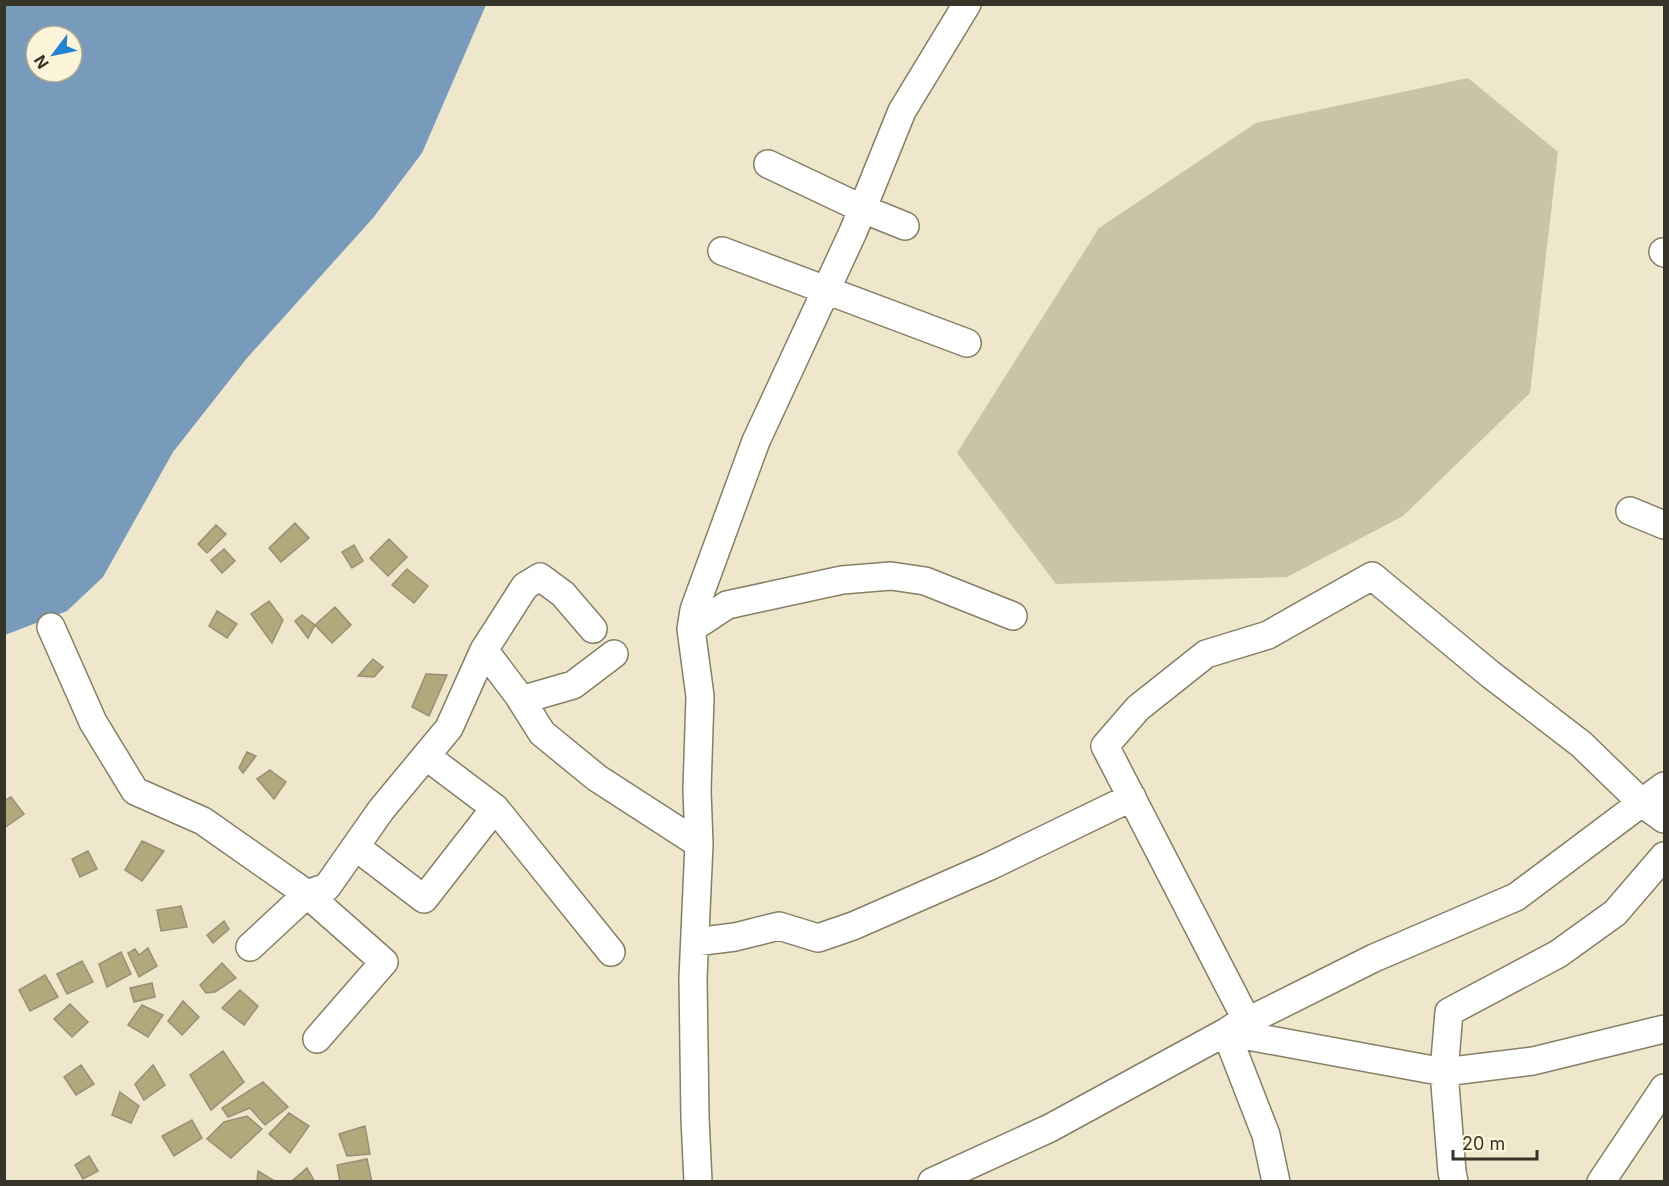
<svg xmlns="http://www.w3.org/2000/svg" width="1669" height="1186" font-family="Inter,sans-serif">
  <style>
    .green { fill: #cac3a7 }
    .water { fill: #789abb; fill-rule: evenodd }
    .building { fill: #b3a87b; stroke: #979076; stroke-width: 1.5 }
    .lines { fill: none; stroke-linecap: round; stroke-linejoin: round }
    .minor-casing { stroke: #857f65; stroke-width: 30 }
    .minor { stroke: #fff; stroke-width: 27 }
  </style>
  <rect width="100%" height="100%" fill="#eee7cb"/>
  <path class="green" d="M 1468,78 L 1558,152 L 1530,393 L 1403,516 L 1287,577 L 1056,584 L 957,453 L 1099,228 L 1256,123 Z"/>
  <path class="water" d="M 5,5 L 486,5 L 422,153 L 373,218 L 247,358 L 173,452 L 103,577 L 67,611 L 5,635 ZM 36,36 L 72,36 L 72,72 L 36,72 Z"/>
  <path class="building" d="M 295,523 L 309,538 L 281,562 L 269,548 Z
    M 216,525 L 226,534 L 207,553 L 198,544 Z
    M 389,539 L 407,557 L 388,576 L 370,558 Z
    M 354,545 L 363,561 L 352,568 L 342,552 Z
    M 224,549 L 235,561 L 222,573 L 211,560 Z
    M 407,569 L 428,586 L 414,603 L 392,585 Z
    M 269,601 L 283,620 L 272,643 L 251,614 Z
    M 335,607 L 351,625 L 332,643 L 315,625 Z
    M 217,611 L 237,624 L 227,638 L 209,626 Z
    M 302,615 L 315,625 L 308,638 L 295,621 Z
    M 373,659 L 383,667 L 374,677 L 358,676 Z
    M 426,674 L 447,675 L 429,716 L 412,707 Z
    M 247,752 L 256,756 L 243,773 L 239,768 Z
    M 270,770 L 286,782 L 274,799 L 257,779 Z
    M 11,797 L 24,814 L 4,828 L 4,801 Z
    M 142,841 L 164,851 L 142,881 L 125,870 Z
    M 88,851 L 97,869 L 80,877 L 72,859 Z
    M 181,906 L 187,927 L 161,931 L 157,910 Z
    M 224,921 L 229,929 L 213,943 L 207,935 Z
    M 148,948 L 157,966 L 139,977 L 128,953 L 135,949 L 139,955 Z
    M 121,952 L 131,974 L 107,987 L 99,964 Z
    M 82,961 L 93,982 L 67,994 L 57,974 Z
    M 222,963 L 236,978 L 215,992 L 206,993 L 200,985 Z
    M 45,975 L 58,997 L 30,1011 L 19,990 Z
    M 152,983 L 155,997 L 134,1002 L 130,988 Z
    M 240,990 L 258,1006 L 244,1025 L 222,1008 Z
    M 183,1001 L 199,1017 L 182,1035 L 168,1021 Z
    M 70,1004 L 88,1022 L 72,1037 L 54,1019 Z
    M 142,1005 L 163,1015 L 148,1037 L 128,1025 Z
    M 223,1051 L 244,1082 L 211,1110 L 190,1075 Z
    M 81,1065 L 94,1084 L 76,1095 L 64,1077 Z
    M 153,1065 L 165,1085 L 144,1100 L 135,1084 Z
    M 263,1082 L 288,1107 L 265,1125 L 250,1108 L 228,1117 L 222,1108 Z
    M 120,1092 L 139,1106 L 131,1123 L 112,1115 Z
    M 289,1113 L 309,1126 L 290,1153 L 269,1134 Z
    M 247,1116 L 262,1129 L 231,1158 L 207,1139 L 224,1122 Z
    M 192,1120 L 202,1138 L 174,1156 L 162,1136 Z
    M 365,1126 L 370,1154 L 347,1156 L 339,1134 Z
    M 89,1156 L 98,1171 L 83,1179 L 75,1165 Z
    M 367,1159 L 372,1182 L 340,1182 L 337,1165 Z
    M 307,1168 L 315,1182 L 293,1182 L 293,1180 Z
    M 258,1171 L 276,1182 L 257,1182 Z"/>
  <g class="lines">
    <g class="minor-casing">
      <path id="minor" d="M 768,164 L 863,209 L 905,226
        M 722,251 L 967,343
        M 1663,252 L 1664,253
        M 1630,511 L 1664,525
        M 51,627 L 93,722 L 135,791 L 203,821 L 307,894 L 384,962 L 317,1039
        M 691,629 L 727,605 L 842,580 L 891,576 L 925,581 L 1013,616
        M 484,650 L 518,695 L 542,733 L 597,778 L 699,844
        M 521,700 L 573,685 L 614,654
        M 426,756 L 495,808 L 611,952
        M 356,847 L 424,899 L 495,808
        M 695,942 L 735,937 L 779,926 L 818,938 L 853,926 L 990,866 L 1132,797
        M 250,947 L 307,894 L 327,887 L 381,810 L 449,728 L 484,650 L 525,586 L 540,577 L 563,594 L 593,629
        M 1226,1032 L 1444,1072 L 1533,1061 L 1664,1029
        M 698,1182 L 695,1118 L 693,978 L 699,844 L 697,790 L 700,696 L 691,629 L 694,610 L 756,441 L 853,232 L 902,111 L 967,4
        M 932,1182 L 1050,1128 L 1226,1032 L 1374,958 L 1516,897 L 1664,786
        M 1276,1182 L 1266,1135 L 1226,1032 L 1246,1019 L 1105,746 L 1138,708 L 1206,654 L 1268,635 L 1372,576 L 1490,674 L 1581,744 L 1642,803 L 1664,819
        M 1454,1182 L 1452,1172 L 1444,1072 L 1449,1012 L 1558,954 L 1615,913 L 1664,856
        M 1601,1182 L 1664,1088"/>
    </g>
    <use href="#minor" class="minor"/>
  </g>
  <rect width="1669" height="1186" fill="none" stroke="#363328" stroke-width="12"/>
  <g transform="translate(54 54) rotate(238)"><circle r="28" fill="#fcf4d8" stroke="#ada792" stroke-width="1.5"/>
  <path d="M0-4.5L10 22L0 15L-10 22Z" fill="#2383cf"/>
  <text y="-9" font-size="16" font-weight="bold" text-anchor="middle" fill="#363328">N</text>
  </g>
  <path d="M1453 1150v9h84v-9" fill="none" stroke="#363328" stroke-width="3"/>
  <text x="1462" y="1150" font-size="18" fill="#363328" stroke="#fcf4d8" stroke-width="4.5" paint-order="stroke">20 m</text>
</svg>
